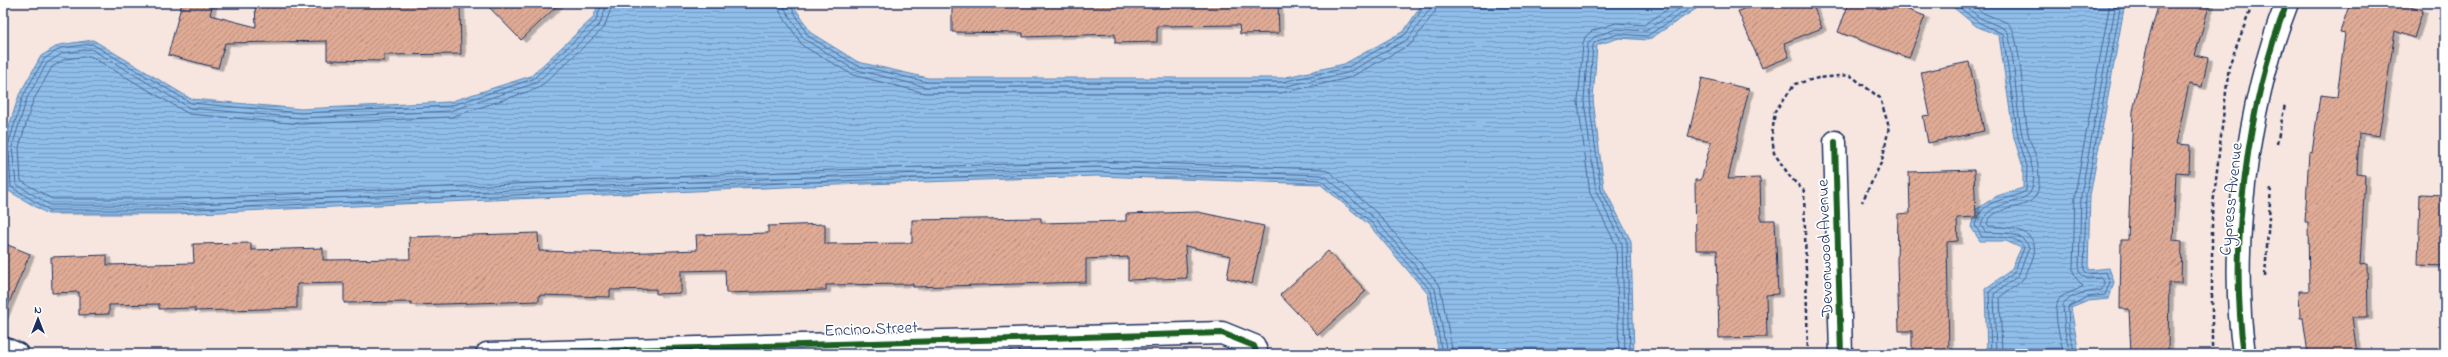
<svg xmlns="http://www.w3.org/2000/svg" width="2448" height="357" font-family="'Indie Flower',sans-serif">
  <style>
    .water { fill: url(#water-rules); stroke: #6185b2 }
    .lines { fill: none; stroke-linecap: round; stroke-linejoin: round }
    .shore { stroke: #496896; stroke-width: 1 }
    .building { fill: url(#building-hatch); stroke: #1b2f5e; filter: url(#shadow) }
    .minor-casing { stroke: #1b2f5e; stroke-width: 25 }
    .path { stroke: #1b2f5e; stroke-width: 2.5; stroke-dasharray: 4 3; stroke-linecap: butt }
    .minor { stroke: #fff; stroke-width: 22 }
    .cycleway-casing { stroke: #fff; stroke-width: 8 }
    .cycleway { stroke: #1b5e20; stroke-width: 6 }
    .labels { text-anchor: middle; stroke-width: 3.5; stroke-linejoin: round; paint-order: stroke }
    .street-label { font-size: 17px; fill: #1b2f5e; stroke: #fff }
  </style>
  <defs>
    <pattern id="water-rules" width="6" height="5" patternUnits="userSpaceOnUse"><rect width="6" height="5" fill="#8fbeea"/><path d="M0 2.5h6" fill="none" stroke="#749bc1"/></pattern>
    <pattern id="building-hatch" width="6" height="6" patternUnits="userSpaceOnUse"><rect width="6" height="6" fill="#e0ab95"/><path d="M-1 1l2-2M0 6l6-6M5 7l2-2" fill="none" stroke="#b58c7d"/></pattern>
    <filter id="shadow"><feDropShadow dx="4.5" dy="2.5" stdDeviation="0" flood-color="#0004"/></filter>
  </defs>
  <rect width="100%" height="100%" fill="#f6e6df"/>
  <filter id="ink" filterUnits="userSpaceOnUse"><feTurbulence type="fractalNoise" baseFrequency=".025" numOctaves="2"/><feDisplacementMap in="SourceGraphic" scale="8" xChannelSelector="R" yChannelSelector="G"/><feConvolveMatrix kernelMatrix="1 2 1 2 8 2 1 2 1" color-interpolation-filters="sRGB"/></filter>
  <g filter="url(#ink)">
    <path class="water" d="M 599,3 L 792,3 L 811,33 L 858,62 L 928,78 L 1282,78 L 1344,64 L 1404,31 L 1423,3 L 1705,3 L 1648,40 L 1619,38 L 1597,45 L 1593,100 L 1604,188 L 1631,241 L 1634,354 L 1439,354 L 1428,294 L 1368,224 L 1320,184 L 1097,176 L 808,186 L 175,214 L 48,214 L 7,190 L 4,142 L 19,95 L 41,56 L 59,45 L 93,40 L 191,99 L 301,109 L 449,102 L 531,76 L 593,18 Z
      M 1948,3 L 2125,3 L 2090,196 L 2088,270 L 2109,268 L 2114,282 L 2109,299 L 2088,301 L 2071,308 L 2079,354 L 1987,354 L 1985,289 L 2011,270 L 2021,248 L 2006,241 L 1980,241 L 1971,227 L 1975,210 L 1997,196 L 2023,188 L 2023,167 L 2014,138 L 1999,36 L 1976,26 Z"/>
    <g class="lines">
      <path class="shore" d="M 602,3 L 596,21 L 533,79 L 450,106 L 301,113 L 191,103 L 92,44 L 61,48 L 44,59 L 23,96 L 9,142 L 5,147 L 9,153 L 11,187 L 49,210 L 174,210 L 808,182 L 1097,172 L 1320,180 L 1371,222 L 1431,291 L 1442,354
        M 607,3 L 600,24 L 536,83 L 450,111 L 301,118 L 190,108 L 91,49 L 63,53 L 47,63 L 27,98 L 12,147 L 16,184 L 50,205 L 174,205 L 808,177 L 1097,167 L 1321,175 L 1326,177 L 1374,218 L 1435,289 L 1447,354
        M 613,3 L 604,28 L 539,88 L 451,117 L 301,124 L 189,114 L 90,56 L 65,59 L 52,67 L 33,101 L 19,147 L 21,181 L 52,199 L 174,199 L 807,171 L 1097,161 L 1321,169 L 1330,172 L 1378,214 L 1440,286 L 1453,354
        M 778,3 L 780,12 L 803,46 L 853,75 L 925,93 L 1281,93 L 1349,78 L 1411,44 L 1435,12 L 1437,3
        M 784,3 L 785,9 L 804,39 L 853,69 L 926,87 L 1282,87 L 1347,73 L 1408,39 L 1430,9 L 1431,3
        M 789,3 L 808,36 L 856,65 L 927,82 L 1282,82 L 1346,68 L 1406,34 L 1426,3
        M 1954,3 L 1978,22 L 2003,34 L 2018,137 L 2027,166 L 2026,191 C 2005,203 1983,196 1975,225 L 1982,237 C 1995,238 2018,234 2024,248 L 2014,273 L 1989,292 L 1991,354
        M 1962,3 L 1980,18 L 2003,28 L 2008,32 C 2016,66 2015,102 2022,135 C 2026,153 2041,178 2029,194 C 2014,207 1987,201 1981,225 L 1985,232 C 1999,233 2024,231 2029,248 L 2018,276 L 1994,294 L 1996,354
        M 1971,3 L 1983,13 L 2008,23 L 2013,30 C 2023,63 2022,100 2028,133 C 2030,144 2037,155 2038,166 C 2039,175 2041,191 2034,198 C 2023,211 1992,205 1987,224 L 1989,226 C 2014,227 2045,231 2031,263 C 2028,269 2026,276 2022,280 C 2016,287 2007,291 2000,297 L 2002,354
        M 1619,354 L 1616,245 L 1590,193 L 1578,102 L 1583,44 L 1585,37 L 1592,31 L 1616,23 L 1644,25 L 1677,3
        M 1625,354 L 1622,244 L 1596,191 L 1584,101 L 1588,44 L 1594,37 L 1616,29 L 1646,31 L 1688,3
        M 1630,354 L 1627,242 L 1601,190 L 1589,100 L 1593,45 L 1597,41 L 1618,34 L 1647,36 L 1698,3
        M 2064,354 C 2061,341 2050,307 2061,297 C 2068,292 2077,291 2083,286 L 2076,278 L 2073,271 L 2075,194 L 2110,3
        M 2070,354 L 2065,331 L 2063,305 C 2071,293 2089,292 2102,290 L 2104,282 L 2102,278 L 2087,279 L 2079,272 L 2081,195 L 2116,3
        M 2075,354 L 2069,330 L 2068,307 L 2087,297 L 2105,295 L 2110,282 L 2106,272 L 2088,274 L 2084,270 L 2086,195 L 2121,3"/>
    </g>
    <path class="building" d="M 182,3 L 213,3 L 210,15 L 256,27 L 255,3 L 460,3 L 461,54 L 384,55 L 384,61 L 327,60 L 327,41 L 225,43 L 218,68 L 168,55 Z
      M 485,3 L 560,3 L 521,40 Z
      M 952,3 L 1278,3 L 1279,33 L 1240,34 L 1239,25 L 1157,26 L 1157,42 L 1115,43 L 1115,34 L 1023,37 L 1023,33 L 952,32 Z
      M 1759,3 L 1812,3 L 1822,28 L 1784,43 L 1789,57 L 1762,68 L 1738,11 Z
      M 1849,3 L 1890,3 L 1925,16 L 1909,58 L 1838,32 Z
      M 2159,3 L 2210,3 L 2195,55 L 2208,58 L 2202,87 L 2189,84 L 2176,144 L 2190,145 L 2189,173 L 2176,172 L 2173,240 L 2182,241 L 2181,283 L 2169,283 L 2168,354 L 2131,354 L 2129,309 L 2120,309 L 2121,240 L 2128,240 L 2133,111 L 2149,38 Z
      M 2350,3 L 2401,3 L 2423,10 L 2414,38 L 2395,31 L 2379,136 L 2359,133 L 2357,174 L 2365,175 L 2360,265 L 2367,264 L 2368,317 L 2352,317 L 2357,354 L 2308,354 L 2303,318 L 2300,318 L 2299,291 L 2309,291 L 2308,222 L 2305,222 L 2309,152 L 2312,153 L 2320,95 L 2337,97 L 2345,33 L 2340,32 Z
      M 1969,62 L 1984,131 L 1928,143 L 1923,116 L 1930,115 L 1921,72 Z
      M 1702,78 L 1749,89 L 1728,179 L 1760,178 L 1761,220 L 1775,220 L 1778,294 L 1766,295 L 1767,337 L 1719,338 L 1717,250 L 1696,250 L 1695,180 L 1701,180 L 1711,142 L 1688,137 Z
      M 1974,170 L 1976,217 L 1957,218 L 1958,241 L 1947,242 L 1949,354 L 1912,354 L 1912,331 L 1899,331 L 1897,262 L 1898,214 L 1910,213 L 1909,172 Z
      M 2420,194 L 2445,195 L 2445,266 L 2418,265 Z
      M 1198,212 L 1264,226 L 1252,284 L 1227,278 L 1231,256 L 1185,246 L 1187,278 L 1128,280 L 1128,257 L 1086,259 L 1086,282 L 913,287 L 913,284 L 826,285 L 826,290 L 726,293 L 725,270 L 681,271 L 681,293 L 656,294 L 656,289 L 610,290 L 610,297 L 539,295 L 539,301 L 411,305 L 411,302 L 344,303 L 344,283 L 297,284 L 297,308 L 195,311 L 195,308 L 159,309 L 159,304 L 109,305 L 109,314 L 79,315 L 79,292 L 52,293 L 51,257 L 107,255 L 107,265 L 194,263 L 193,244 L 251,243 L 251,250 L 323,248 L 323,260 L 410,259 L 409,237 L 538,233 L 539,251 L 623,253 L 697,250 L 696,235 L 768,233 L 768,226 L 825,224 L 825,244 L 912,243 L 912,220 L 1041,218 L 1041,223 L 1126,221 L 1126,214 Z
      M 3,243 L 30,254 L 3,317 Z
      M 1328,251 L 1366,291 L 1318,335 L 1280,295 Z"/>
    <g class="lines">
      <g class="minor-casing">
        <path id="minor" d="M 1835,142 L 1841,354
          M 3,348 L 17,354
          M 487,354 L 1222,333 L 1254,346 L 1257,354
          M 2244,354 C 2229,247 2247,104 2287,3"/>
      </g>
      <path class="path" d="M 2277,144 L 2285,104
        M 2265,276 L 2271,187
        M 1808,354 L 1804,191 L 1791,178 L 1774,153 L 1772,135 L 1775,111 L 1795,84 L 1818,78 L 1850,75 L 1880,98 L 1889,127 L 1882,161 L 1862,202
        M 2212,354 L 2212,214 L 2229,66 L 2253,3"/>
      <use href="#minor" class="minor"/>
      <g class="cycleway-casing">
        <path id="cycleway" d="M 1835,142 L 1841,354
          M 487,354 L 1222,333 L 1254,346 L 1257,354
          M 2244,354 C 2229,247 2247,104 2287,3"/>
      </g>
      <use href="#cycleway" class="cycleway"/>
    </g>
  </g>
  <g class="labels">
    <g class="street-label">
      <text transform="translate(2230 199) rotate(-84)" y="6">Cypress Avenue</text>
      <text transform="translate(1824 248) rotate(-92)" y="6">Devonwood Avenue</text>
      <text transform="translate(871 328) rotate(-2)" y="6">Encino Street</text>
    </g>
  </g>
  <rect width="2448" height="357" fill="none" stroke="#fff" stroke-width="16"/>
  <rect x="8" y="8" width="2432" height="341" fill="none" stroke="#1b2f5e" stroke-width="1.5" filter="url(#ink)"/>
  <g transform="translate(38 319)" stroke="#ffffff" stroke-width="3" paint-order="stroke">
  <path d="M0-3L7 15L0 10L-7 15Z" fill="#1b2f5e"/>
  <text y="-6" font-size="11" font-weight="bold" text-anchor="middle" fill="#1b2f5e">N</text>
  </g>
</svg>
